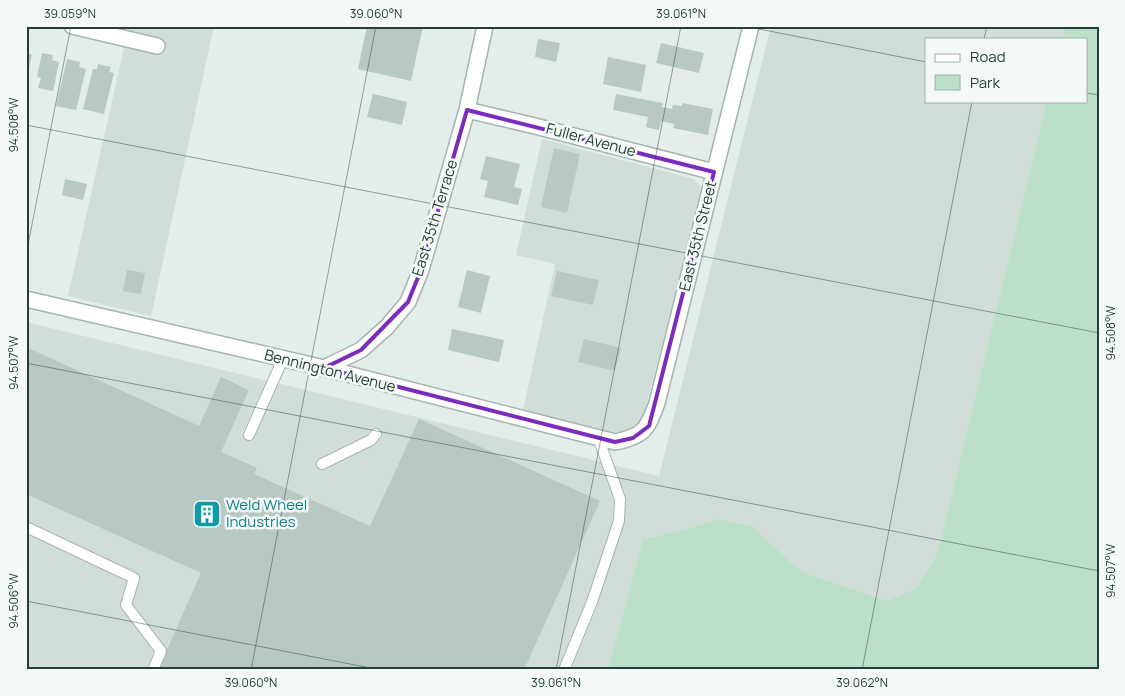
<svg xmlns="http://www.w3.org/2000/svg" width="1125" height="696" font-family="Manrope,sans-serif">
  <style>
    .built { fill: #d1ddd9 }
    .green { fill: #bbdfc9 }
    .building { fill: #b8c8c3 }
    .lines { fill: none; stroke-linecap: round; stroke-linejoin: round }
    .lane-casing { stroke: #a5b5b2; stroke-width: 12 }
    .street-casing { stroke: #a5b5b2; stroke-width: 18 }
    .lane { stroke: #fff; stroke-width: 10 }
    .street { stroke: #fff; stroke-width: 15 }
    .marked { fill: none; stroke: #7b2cbf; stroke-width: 4; stroke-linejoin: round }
    .ticks { fill: none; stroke: #223f3b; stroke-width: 1; stroke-opacity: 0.45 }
    .labels { text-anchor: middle; stroke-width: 5; stroke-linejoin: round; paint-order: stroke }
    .street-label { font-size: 15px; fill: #223f3b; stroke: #f4f9f7 }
    .culture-label { font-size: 15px; fill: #0d838f; stroke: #f4f9f7; text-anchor: start }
    .neatline { fill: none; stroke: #223f3b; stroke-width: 2 }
    .ticks-label { font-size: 12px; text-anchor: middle; fill: #223f3b }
  </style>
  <rect width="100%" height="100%" fill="#e3edea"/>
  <path class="built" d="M 129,26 L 214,26 L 151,316 L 68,296 Z
    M 771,26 L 1065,26 L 1062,39 L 926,39 L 926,101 L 1047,101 L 938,551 L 931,566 L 916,588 L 888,601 L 802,572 L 751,526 L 718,519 L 686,529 L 643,539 L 608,670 L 26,670 L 26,322 L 659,476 Z
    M 542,139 L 694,179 L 700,185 L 701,196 L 642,421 L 630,429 L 614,433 L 523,410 L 555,264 L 516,255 Z"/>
  <path class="green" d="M 1065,26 L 1099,26 L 1099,670 L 608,670 L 643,539 L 686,529 L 718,519 L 751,526 L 802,572 L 888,601 L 916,588 L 931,566 L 938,551 L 1047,101 L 1086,101 L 1086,39 L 1062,39 Z"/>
  <path class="building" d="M 367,26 L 423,26 L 411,81 L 358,69 Z
    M 538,39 L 560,43 L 556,62 L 535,57 Z
    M 661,43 L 704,53 L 699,73 L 656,63 Z
    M 26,53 L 32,55 L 27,75 L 26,75 Z
    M 42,53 L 53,55 L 52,60 L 59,62 L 53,91 L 38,88 L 41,78 L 37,77 Z
    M 608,57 L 646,65 L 641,92 L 603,84 Z
    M 67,59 L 80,62 L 79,67 L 86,69 L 76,110 L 56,106 Z
    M 98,64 L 111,67 L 109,72 L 114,73 L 104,114 L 83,109 L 93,69 L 97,69 Z
    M 373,94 L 407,102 L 402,125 L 367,117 Z
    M 616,94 L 663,103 L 662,107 L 672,109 L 673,105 L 682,106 L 682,103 L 713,109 L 708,135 L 673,128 L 674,124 L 661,121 L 659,130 L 646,127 L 648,117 L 613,110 Z
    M 554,148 L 580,154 L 567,213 L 541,207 Z
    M 486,156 L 520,164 L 514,187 L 522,189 L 518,205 L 484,197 L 488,181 L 480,179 Z
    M 65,179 L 87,184 L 83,200 L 62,195 Z
    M 127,270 L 145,273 L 141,294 L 123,291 Z
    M 467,270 L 490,276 L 481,313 L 458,307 Z
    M 557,271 L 599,280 L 593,305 L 551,296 Z
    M 452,329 L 504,340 L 499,362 L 448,350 Z
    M 584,339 L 621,348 L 615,371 L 578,362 Z
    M 26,347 L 199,426 L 221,377 L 249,390 L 221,452 L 257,468 L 254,474 L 370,526 L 419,419 L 600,501 L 524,670 L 158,670 L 201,573 L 26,494 Z"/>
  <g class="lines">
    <g class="lane-casing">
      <path id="lane" d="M 249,435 L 283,359
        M 322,464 L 371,440 L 376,434
        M 26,527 L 134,578 L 126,605 L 161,651 L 153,670
        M 564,670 L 592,602 L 619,521 L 620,499 L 598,437"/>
    </g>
    <g class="street-casing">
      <path id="street" d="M 72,26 L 157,46
        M 467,110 L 535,126 L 714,172
        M 26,299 L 324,368 L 615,442 C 644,436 647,430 657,403 L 751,26
        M 324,368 L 361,350 L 387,327 L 408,302 L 421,270 L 467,110 L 485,26"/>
    </g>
    <use href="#lane" class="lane"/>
    <use href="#street" class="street"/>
  </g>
  <path class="marked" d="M 467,110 L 714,172 L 649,426 L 633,438 L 615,442 L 324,368 L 361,350 L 408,302 L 421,270 Z"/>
  <path class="ticks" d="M 744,26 L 926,62M 984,39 L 987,26M 1086,93 L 1099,95M 26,125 L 1099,333M 26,255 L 71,26M 26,363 L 1099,571M 26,601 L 381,670M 251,670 L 376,26M 556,670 L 681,26M 862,670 L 972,101"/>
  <defs>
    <g id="building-square" transform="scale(1.4375)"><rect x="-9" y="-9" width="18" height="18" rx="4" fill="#0f9aa8" stroke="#f4f9f7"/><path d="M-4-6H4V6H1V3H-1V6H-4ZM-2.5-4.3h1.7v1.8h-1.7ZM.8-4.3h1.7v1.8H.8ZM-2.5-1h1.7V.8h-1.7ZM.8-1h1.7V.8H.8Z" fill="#fff"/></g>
  </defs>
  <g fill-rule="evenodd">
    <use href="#building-square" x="207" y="514"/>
  </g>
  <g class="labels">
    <g class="street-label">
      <text transform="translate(591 140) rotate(15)" y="5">Fuller Avenue</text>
      <text transform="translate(435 218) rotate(-73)" y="5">East 35th Terrace</text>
      <text transform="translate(698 236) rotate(-76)" y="5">East 35th Street</text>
      <text transform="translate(330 371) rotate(14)" y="5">Bennington Avenue</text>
    </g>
    <g class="culture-label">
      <text x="226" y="510">Weld Wheel<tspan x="226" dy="17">Industries</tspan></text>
    </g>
  </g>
  <rect width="1125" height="696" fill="none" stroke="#f4f9f7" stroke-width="55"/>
  <rect x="925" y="38" width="162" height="65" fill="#f4f9f7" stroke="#a0afac"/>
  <rect x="935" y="54" width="25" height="8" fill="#ffffff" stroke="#a0afac"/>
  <text x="970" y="62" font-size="15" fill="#223f3b">Road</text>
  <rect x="935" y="75" width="25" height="15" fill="#bbdfc9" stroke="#a0afac"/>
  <text x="970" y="88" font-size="15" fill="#223f3b">Park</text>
  <rect x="28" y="28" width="1070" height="640" class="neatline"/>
  <g class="ticks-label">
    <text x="70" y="18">39.059°N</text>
    <text x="376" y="18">39.060°N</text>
    <text x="681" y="18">39.061°N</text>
    <text transform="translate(14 125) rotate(-90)" y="4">94.508°W</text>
    <text transform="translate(1111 333) rotate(-90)" y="4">94.508°W</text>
    <text transform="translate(14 363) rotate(-90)" y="4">94.507°W</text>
    <text transform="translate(1111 571) rotate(-90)" y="4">94.507°W</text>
    <text transform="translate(14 601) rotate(-90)" y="4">94.506°W</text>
    <text x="251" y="687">39.060°N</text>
    <text x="556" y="687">39.061°N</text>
    <text x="862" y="687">39.062°N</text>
  </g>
</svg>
